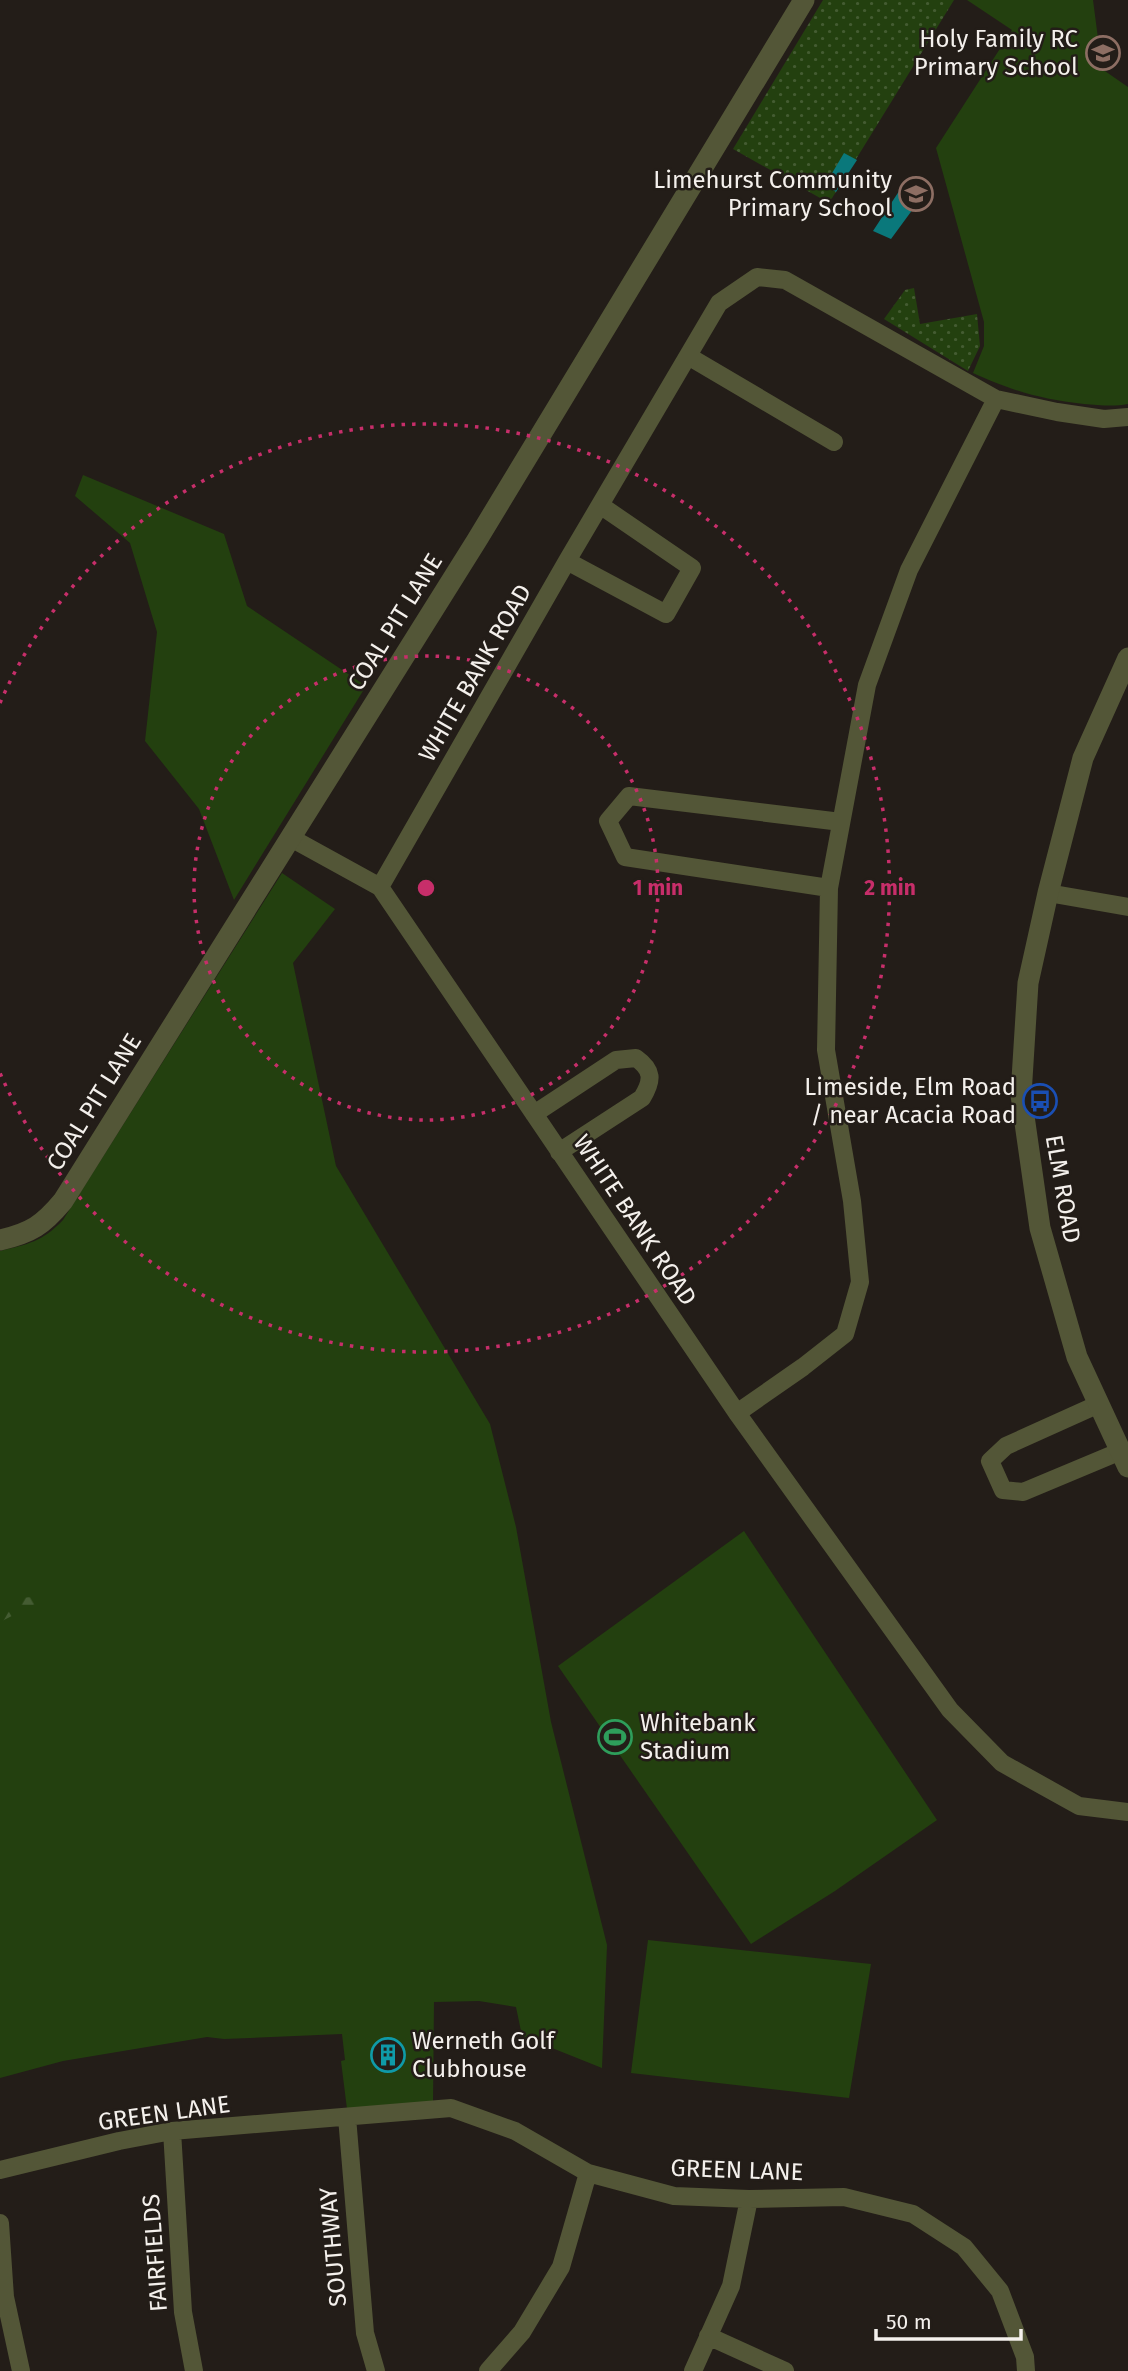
<svg xmlns="http://www.w3.org/2000/svg" width="1128" height="2371" font-family="'Fira Sans',sans-serif">
  <style>
    .green { fill: #23400f }
    .forest { fill: url(#forest-firs) }
    .park { fill: url(#park-dots) }
    .water { fill: #0a787b }
    .lines { fill: none; stroke-linecap: round; stroke-linejoin: round }
    .minor { stroke: #535637; stroke-width: 18 }
    .tertiary { stroke: #535637; stroke-width: 21 }
    .ring { fill: none; stroke: #c72e6a; stroke-width: 3.5; stroke-dasharray: 3.5 7 }
    .labels { text-anchor: middle; stroke-width: 5; stroke-linejoin: round; paint-order: stroke }
    .poi-label { font-size: 24px; fill: #f4f0ec; stroke: #231d18; text-anchor: end }
    .street-label { font-size: 24px; fill: #f4f0ec; stroke: #231d18 }
    .centre { fill: #c72e6a; stroke: #231d18; stroke-width: 3.5 }
    .ring-label { font-size: 21px; text-anchor: middle; font-weight: bold; fill: #c72e6a; stroke: #231d18; stroke-width: 5; stroke-linejoin: round; paint-order: stroke }
  </style>
  <defs>
    <pattern id="forest-firs" width="22" height="20" patternUnits="userSpaceOnUse" patternTransform="scale(1.75)"><rect width="22" height="20" fill="#23400f"/><path d="M5 1l3.5 6h-7zM16 11l3.5 6h-7z" fill="#445c32"/></pattern>
    <pattern id="park-dots" width="8" height="8" patternUnits="userSpaceOnUse" patternTransform="scale(1.75)"><rect width="8" height="8" fill="#23400f"/><path d="M2 2h.1M6 6h.1" fill="none" stroke="#445c32" stroke-width="1.8" stroke-linecap="round"/></pattern>
  </defs>
  <rect width="100%" height="100%" fill="#231d18"/>
  <path class="green" d="M 967,0 L 1093,0 L 1102,69 L 1128,87 L 1128,404 C 1113,407 1099,405 1084,404 C 1040,399 1013,391 973,373 L 984,346 L 984,322 L 936,148 L 1012,30 Z
    M 83,475 L 224,534 L 247,606 L 366,686 L 234,900 L 199,809 L 145,741 L 157,632 L 130,543 L 75,496 Z
    M 282,873 L 335,909 L 293,963 L 336,1166 L 490,1424 L 516,1527 L 551,1722 L 607,1945 L 602,2068 L 522,2036 L 516,2007 L 479,2001 L 434,2002 L 433,2104 L 347,2109 L 341,2061 L 345,2060 L 342,2034 L 224,2039 L 207,2037 L 63,2061 L 0,2078 L 0,1251 C 28,1244 42,1242 63,1220 Z
    M 744,1531 L 937,1820 L 835,1891 L 751,1944 L 558,1666 Z
    M 648,1940 L 871,1964 L 849,2098 L 631,2073 Z"/>
  <path class="forest" d="M 51,1596 L 0,1622 L 0,1599 Z"/>
  <path class="park" d="M 823,0 L 954,0 L 829,203 L 733,149 Z
    M 914,288 L 920,324 L 977,314 L 980,346 L 968,371 L 884,319 L 905,290 Z"/>
  <path class="water" d="M 844,153 L 857,160 L 836,192 L 825,185 Z
    M 905,182 L 924,194 L 891,239 L 873,231 Z"/>
  <g class="lines">
    <path class="minor" d="M 688,356 L 834,442
      M 1128,417 L 1104,419 L 1057,412 L 996,399 L 785,280 L 757,277 L 719,303 L 567,561 L 380,887 L 737,1413 L 950,1710 L 1002,1763 L 1079,1806 L 1128,1812
      M 567,561 L 666,614 L 692,568 L 600,505
      M 291,838 L 380,887
      M 829,888 L 625,857 L 608,821 L 629,796 L 841,822
      M 1048,893 L 1128,907
      M 534,1114 L 616,1060 L 636,1058 C 653,1070 653,1080 642,1098 L 559,1152
      M 1099,1404 L 1006,1446 L 990,1461 L 1003,1490 L 1023,1492 L 1121,1451
      M 737,1413 L 803,1367 L 845,1334 L 860,1282 L 852,1201 L 826,1050 L 829,888 L 867,685 L 909,570 L 996,399
      M 347,2117 L 365,2333 L 376,2371
      M 172,2131 L 183,2312 L 194,2371
      M 0,2170 L 119,2141 L 172,2131 L 451,2108 L 515,2131 L 588,2173 L 674,2196 L 749,2199 L 844,2197 L 913,2214 L 964,2247 L 1000,2291 L 1025,2357 L 1026,2371
      M 0,2223 L 5,2297 L 21,2371
      M 708,2336 L 785,2371
      M 488,2371 L 522,2332 L 561,2267 L 588,2173
      M 693,2371 L 731,2286 L 749,2199"/>
    <path class="tertiary" d="M 1128,658 L 1083,758 L 1048,893 L 1028,983 L 1021,1095 L 1040,1228 L 1077,1357 L 1128,1467
      M 0,1240 C 31,1233 43,1225 63,1201 L 477,540 L 804,0"/>
  </g>
  <g class="ring">
    <circle cx="426" cy="888" r="232"/>
    <path d="M0 703A464 464 0 1 1 0 1073"/>
  </g>
  <defs>
    <g id="school-ring" transform="scale(1.75)"><circle r="9.5" fill="#231d18" stroke="#8d6e63" stroke-width="1.5"/><path d="M0-5L7-2L0 1L-7-2ZM-4 1L0 2.5L4 1V4Q0 6-4 4Z" fill="#8d6e63"/></g>
    <g id="bus-ring" transform="scale(1.75)"><circle r="9.5" fill="#231d18" stroke="#1a4fb4" stroke-width="1.5"/><path d="M-5-6H5V4H4V6H2V4H-2V6H-4V4H-5ZM-3.5-4V0h7V-4ZM-3.5 1.2v1.5H-2V1.2ZM2 1.2v1.5H3.5V1.2Z" fill="#1a4fb4"/></g>
    <g id="stadium-ring" transform="scale(1.75)"><circle r="9.5" fill="#231d18" stroke="#2e9e5b" stroke-width="1.5"/><path d="M0-5a6.5 5 0 1 0 0 10a6.5 5 0 1 0 0-10ZM-3.5-1.8h7v3.6h-7Z" fill="#2e9e5b"/></g>
    <g id="building-ring" transform="scale(1.75)"><circle r="9.5" fill="#231d18" stroke="#0f9aa8" stroke-width="1.5"/><path d="M-4-6H4V6H1V3H-1V6H-4ZM-2.5-4.3h1.7v1.8h-1.7ZM.8-4.3h1.7v1.8H.8ZM-2.5-1h1.7V.8h-1.7ZM.8-1h1.7V.8H.8Z" fill="#0f9aa8"/></g>
  </defs>
  <g fill-rule="evenodd">
    <use href="#school-ring" x="1103" y="53"/>
    <use href="#school-ring" x="916" y="194"/>
    <use href="#bus-ring" x="1040" y="1101"/>
    <use href="#stadium-ring" x="615" y="1737"/>
    <use href="#building-ring" x="388" y="2055"/>
  </g>
  <g class="labels">
    <g class="poi-label">
      <text x="1078" y="47">Holy Family RC<tspan x="1078" dy="28">Primary School</tspan></text>
      <text x="892" y="188">Limehurst Community<tspan x="892" dy="28">Primary School</tspan></text>
      <text x="1016" y="1095">Limeside, Elm Road<tspan x="1016" dy="28">/ near Acacia Road</tspan></text>
      <text x="640" y="1731" text-anchor="start">Whitebank<tspan x="640" dy="28">Stadium</tspan></text>
      <text x="412" y="2049" text-anchor="start">Werneth Golf<tspan x="412" dy="28">Clubhouse</tspan></text>
    </g>
    <g class="street-label">
      <text transform="translate(395 622) rotate(-58)" y="8">COAL PIT LANE</text>
      <text transform="translate(475 673) rotate(-60)" y="8">WHITE BANK ROAD</text>
      <text transform="translate(94 1102) rotate(-58)" y="8">COAL PIT LANE</text>
      <text transform="translate(1063 1189) rotate(80)" y="8">ELM ROAD</text>
      <text transform="translate(635 1220) rotate(56)" y="8">WHITE BANK ROAD</text>
      <text transform="translate(164 2113) rotate(-8)" y="8">GREEN LANE</text>
      <text transform="translate(737 2170) rotate(2)" y="8">GREEN LANE</text>
      <text transform="translate(333 2247) rotate(-95)" y="8">SOUTHWAY</text>
      <text transform="translate(155 2253) rotate(-94)" y="8">FAIRFIELDS</text>
    </g>
  </g>
  <circle cx="426" cy="888" r="10" class="centre"/>
  <g class="ring-label">
    <text x="658" y="895">1 min</text>
    <text x="890" y="895">2 min</text>
  </g>
  <path d="M876 2329v10h145v-10" fill="none" stroke="#f4f0ec" stroke-width="3.5"/>
  <text x="886" y="2329" font-size="21" fill="#f4f0ec" stroke="#231d18" stroke-width="5" paint-order="stroke">50 m</text>
</svg>
